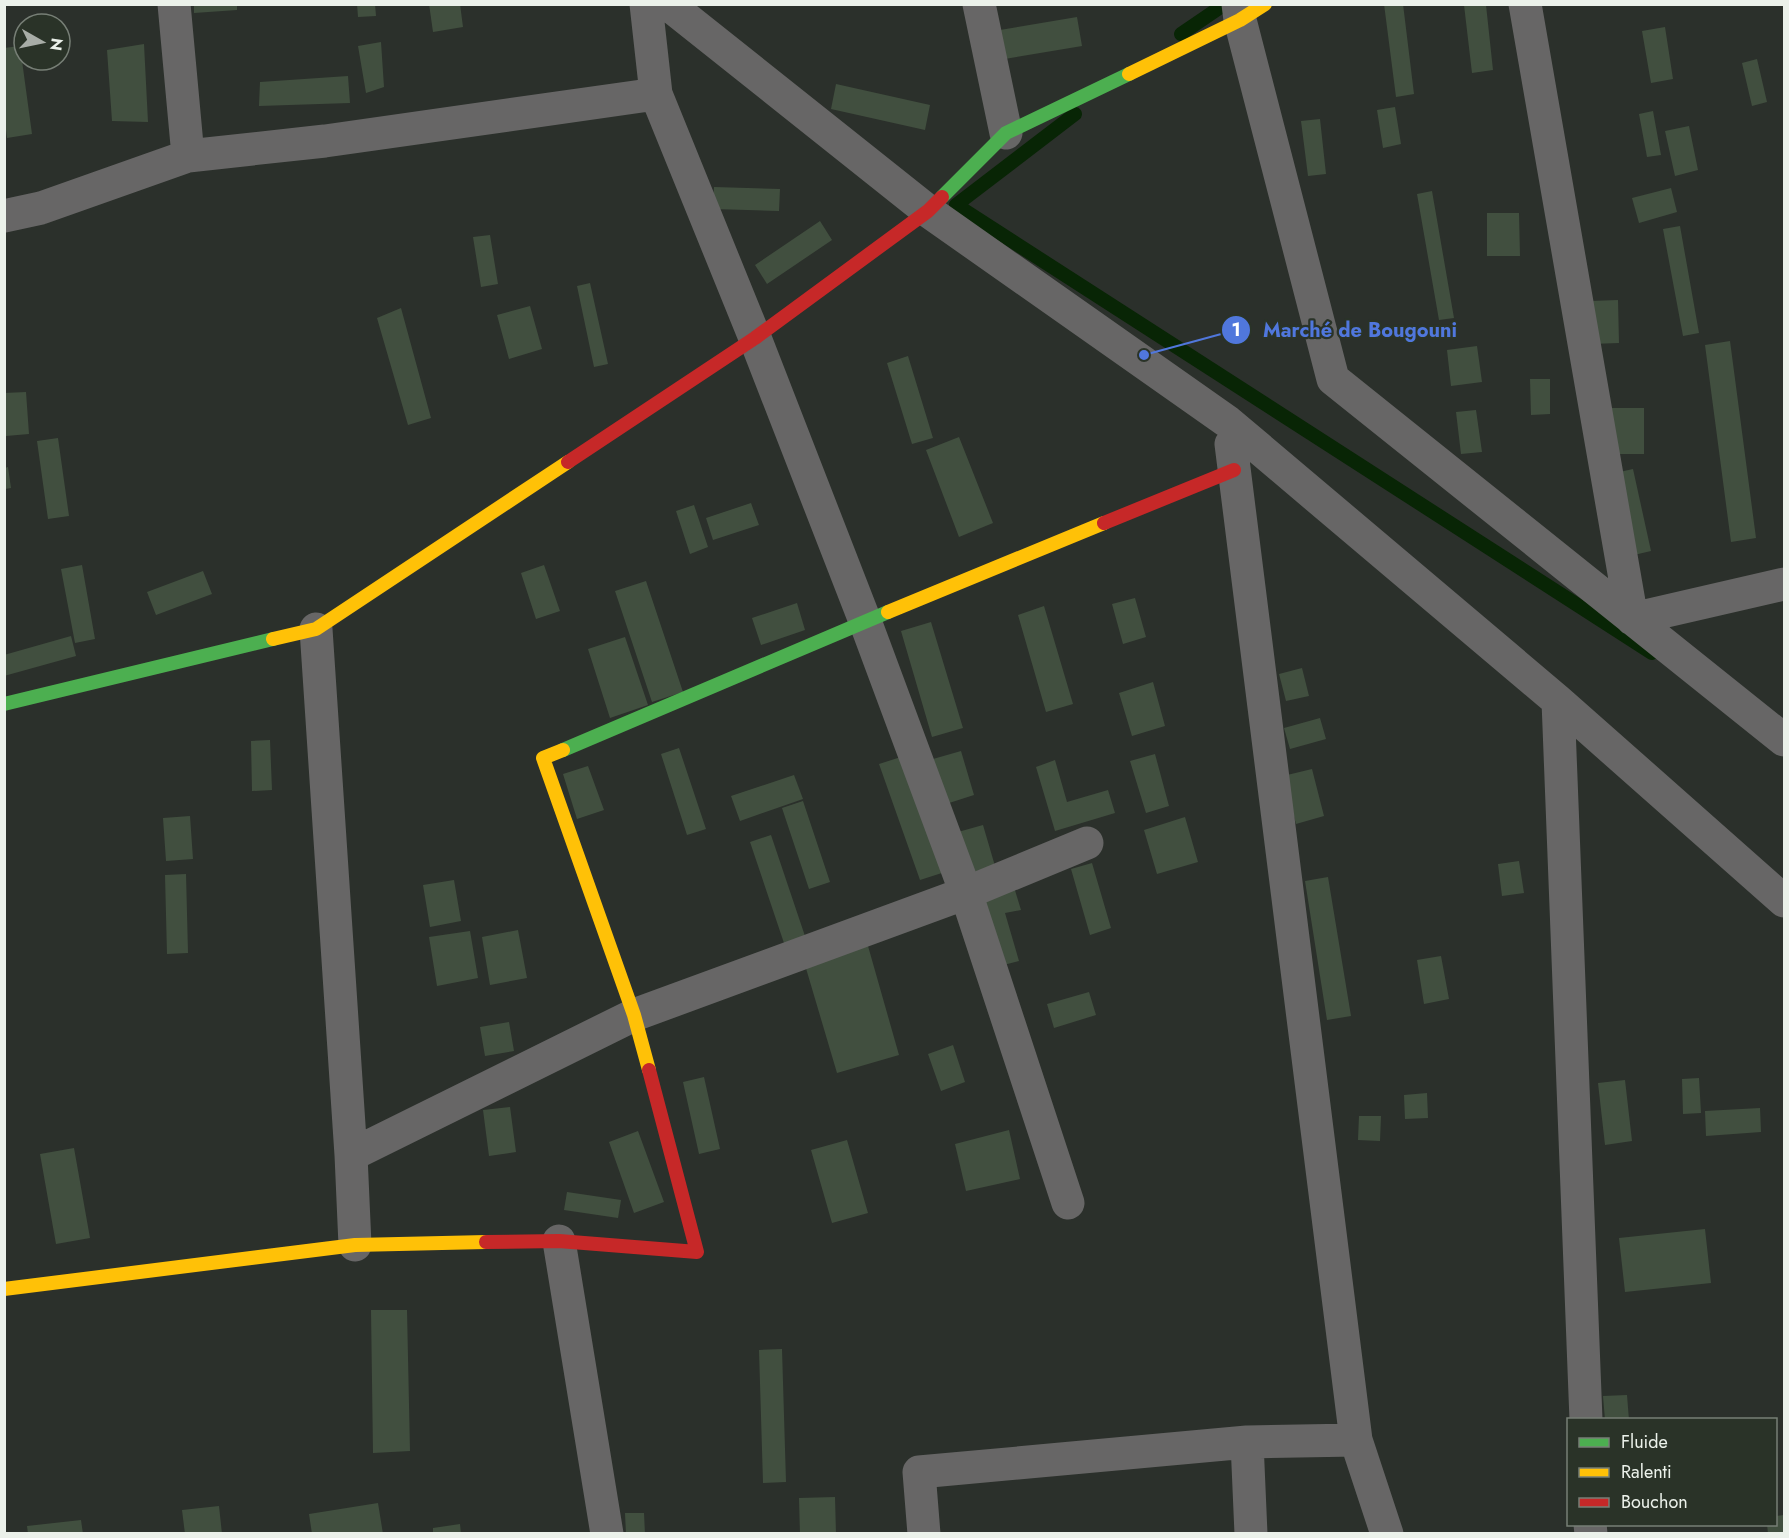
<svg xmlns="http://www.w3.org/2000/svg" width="1789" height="1538" font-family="Jost,sans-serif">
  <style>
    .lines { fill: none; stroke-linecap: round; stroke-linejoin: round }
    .stream { stroke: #082505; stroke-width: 14 }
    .building { fill: #414f3f }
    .street { stroke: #676666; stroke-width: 33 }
    .fast { stroke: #4caf50; stroke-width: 14 }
    .slow { stroke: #ffc107; stroke-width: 14 }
    .jam { stroke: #c62828; stroke-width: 14 }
    .leader { fill: none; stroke: #5077dc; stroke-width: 2 }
    .callout-dot { fill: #5077dc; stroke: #2a3328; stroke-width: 2 }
    .mark-label { font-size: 18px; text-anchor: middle; font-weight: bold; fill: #fff }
    .callout-label { font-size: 20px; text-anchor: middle; font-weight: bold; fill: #5077dc; stroke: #2a3328; stroke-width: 4.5; stroke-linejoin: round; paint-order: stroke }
  </style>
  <rect width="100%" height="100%" fill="#2b302b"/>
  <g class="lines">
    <path class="stream" d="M 1181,34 L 1225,4
      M 1075,114 L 956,205 L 1652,653"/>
  </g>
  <path class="building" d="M 357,4 L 375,4 L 376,16 L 358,17 Z
    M 429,4 L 460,4 L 463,27 L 433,32 Z
    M 1384,4 L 1403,4 L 1414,94 L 1396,97 Z
    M 194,5 L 237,5 L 237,10 L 194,13 Z
    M 1464,5 L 1486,5 L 1493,70 L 1472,73 Z
    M 1077,17 L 1082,46 L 981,63 L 976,34 Z
    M 1665,27 L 1673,79 L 1651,83 L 1642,31 Z
    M 381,42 L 384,87 L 366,93 L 358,46 Z
    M 144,44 L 148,122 L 112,121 L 107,50 Z
    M 20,46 L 32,134 L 7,138 L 4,115 L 4,48 Z
    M 1757,59 L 1767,102 L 1752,106 L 1742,63 Z
    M 348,76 L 350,103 L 259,106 L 260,82 Z
    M 836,84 L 930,105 L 925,130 L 831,109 Z
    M 1395,107 L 1401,144 L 1383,148 L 1377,110 Z
    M 1653,111 L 1661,155 L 1647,157 L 1639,114 Z
    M 1320,119 L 1326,174 L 1308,176 L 1301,121 Z
    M 1689,126 L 1698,170 L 1675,176 L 1665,131 Z
    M 714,187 L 780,189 L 779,211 L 713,209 Z
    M 1671,188 L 1677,212 L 1639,223 L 1632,198 Z
    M 1432,191 L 1454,318 L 1439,320 L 1417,194 Z
    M 1487,213 L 1519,213 L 1520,256 L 1487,256 Z
    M 820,221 L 832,240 L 767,284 L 755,265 Z
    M 1680,226 L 1699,333 L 1683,336 L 1663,229 Z
    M 490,235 L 498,284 L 481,287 L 473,237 Z
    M 590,283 L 608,364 L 594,367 L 577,286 Z
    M 1618,300 L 1619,343 L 1591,344 L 1590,301 Z
    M 530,306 L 542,349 L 509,359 L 497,315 Z
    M 401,308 L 431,418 L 408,425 L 377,318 Z
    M 1730,341 L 1756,538 L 1731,542 L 1705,345 Z
    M 1477,346 L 1482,382 L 1451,386 L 1447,350 Z
    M 908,356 L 933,438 L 912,444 L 887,363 Z
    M 1530,379 L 1550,379 L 1550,414 L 1531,415 Z
    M 26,392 L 29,434 L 6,436 L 4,393 Z
    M 1609,408 L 1644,408 L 1644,454 L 1609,454 Z
    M 1476,410 L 1482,452 L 1461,454 L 1456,412 Z
    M 959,437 L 993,523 L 959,537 L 926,450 Z
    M 58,438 L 69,516 L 48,519 L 37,441 Z
    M 8,467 L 11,488 L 5,489 L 5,468 Z
    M 1633,469 L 1651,551 L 1634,555 L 1615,473 Z
    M 751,503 L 759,525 L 713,540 L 706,518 Z
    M 694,505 L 708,547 L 690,554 L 676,511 Z
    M 82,565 L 95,639 L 75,643 L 61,569 Z
    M 544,565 L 560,611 L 536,619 L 521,573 Z
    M 203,571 L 212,594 L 156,615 L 147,592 Z
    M 646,581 L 683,692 L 652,702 L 615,591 Z
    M 1135,598 L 1146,637 L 1123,644 L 1112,604 Z
    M 797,603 L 805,630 L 761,645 L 752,618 Z
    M 1044,606 L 1073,704 L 1046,712 L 1018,615 Z
    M 931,622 L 963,728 L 932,737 L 901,631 Z
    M 71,636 L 76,656 L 4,676 L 4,655 Z
    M 625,637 L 648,705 L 610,718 L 588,649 Z
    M 1302,668 L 1309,696 L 1286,701 L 1279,674 Z
    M 1153,682 L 1165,726 L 1132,736 L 1119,693 Z
    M 1320,718 L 1326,739 L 1290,749 L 1284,728 Z
    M 270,740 L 272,790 L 252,791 L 251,741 Z
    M 679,748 L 706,829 L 687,835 L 661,754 Z
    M 961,751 L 974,795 L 946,804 L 933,759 Z
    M 1155,754 L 1169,806 L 1146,813 L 1130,761 Z
    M 904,756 L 945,872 L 920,880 L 879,764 Z
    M 1055,760 L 1067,802 L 1108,790 L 1115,813 L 1055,831 L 1036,767 Z
    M 588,766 L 604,810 L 577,819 L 563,774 Z
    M 1312,769 L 1324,816 L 1296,824 L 1283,776 Z
    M 794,775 L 803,799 L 740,821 L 731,796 Z
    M 803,801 L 830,882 L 809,889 L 782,808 Z
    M 190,816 L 193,859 L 166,861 L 163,818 Z
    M 1185,817 L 1198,862 L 1157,874 L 1144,830 Z
    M 983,825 L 995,866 L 970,873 L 958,832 Z
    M 771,835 L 807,942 L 786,949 L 750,842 Z
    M 1519,861 L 1524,893 L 1502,896 L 1498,864 Z
    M 1092,863 L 1111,928 L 1090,935 L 1071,869 Z
    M 186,874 L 188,953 L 167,954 L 165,875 Z
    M 1328,877 L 1351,1016 L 1327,1020 L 1305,881 Z
    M 454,880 L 461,921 L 430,927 L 423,885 Z
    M 1014,887 L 1021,910 L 1005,913 L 1019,961 L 996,967 L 976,899 Z
    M 518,930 L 527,978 L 490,985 L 482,937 Z
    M 470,931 L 478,978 L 437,986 L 429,937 Z
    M 868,946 L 899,1055 L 837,1073 L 805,965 Z
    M 1441,956 L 1449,999 L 1424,1004 L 1417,960 Z
    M 1089,992 L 1096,1015 L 1054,1028 L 1047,1004 Z
    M 509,1022 L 514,1051 L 485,1056 L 480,1027 Z
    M 953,1045 L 965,1082 L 941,1091 L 928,1054 Z
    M 704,1077 L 720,1149 L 699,1154 L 683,1082 Z
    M 1699,1078 L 1701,1113 L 1683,1114 L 1682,1079 Z
    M 1625,1080 L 1632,1141 L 1605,1145 L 1598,1083 Z
    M 1427,1093 L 1428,1118 L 1405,1119 L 1404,1095 Z
    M 510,1107 L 516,1152 L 489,1156 L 483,1110 Z
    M 1760,1108 L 1761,1132 L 1706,1136 L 1705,1111 Z
    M 1359,1116 L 1381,1116 L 1380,1141 L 1358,1140 Z
    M 1009,1130 L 1020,1179 L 966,1191 L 955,1144 Z
    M 638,1131 L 664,1202 L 634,1213 L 609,1142 Z
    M 847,1140 L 868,1213 L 832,1223 L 811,1150 Z
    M 74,1148 L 90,1238 L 56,1244 L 40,1154 Z
    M 567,1192 L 621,1200 L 618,1218 L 564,1210 Z
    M 1705,1229 L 1711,1283 L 1625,1292 L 1619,1238 Z
    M 371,1310 L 407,1310 L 410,1451 L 373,1453 Z
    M 782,1349 L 786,1482 L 763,1483 L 759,1350 Z
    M 1627,1395 L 1629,1420 L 1605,1420 L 1603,1396 Z
    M 835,1497 L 836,1534 L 800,1534 L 799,1498 Z
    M 378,1503 L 383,1534 L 312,1534 L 309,1514 Z
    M 219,1506 L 222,1534 L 185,1534 L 182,1510 Z
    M 625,1513 L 644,1513 L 645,1534 L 626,1534 Z
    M 1784,1515 L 1784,1534 L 1768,1534 L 1767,1524 L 1776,1524 L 1776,1516 Z
    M 81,1520 L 83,1534 L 28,1534 L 27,1526 Z
    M 460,1524 L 461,1534 L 433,1534 L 433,1528 Z"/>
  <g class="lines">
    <path class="street" d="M 174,4 L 188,156
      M 646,4 L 656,94 L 755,338 L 865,621 L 966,893 L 1068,1203
      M 668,4 L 928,211 L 1228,422 L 1558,701 L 1784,901
      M 979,4 L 1006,133
      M 1238,4 L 1240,20 L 1333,379 L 1784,740
      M 1525,4 L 1632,619 L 1784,584
      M 4,216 L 41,208 L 188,156 L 325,141 L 656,94
      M 1231,444 L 1356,1440 L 1387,1534
      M 316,629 L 351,1155 L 355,1245
      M 1558,701 L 1586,1420
      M 351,1155 L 634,1015 L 966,893 L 1087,843
      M 559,1241 L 607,1534
      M 1247,1442 L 1251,1534
      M 1590,1524 L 1591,1534
      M 924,1534 L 919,1472 L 1247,1442 L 1356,1440"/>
    <path class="fast" d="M 942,197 L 1006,133 L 1129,74
      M 4,704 L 273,639
      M 563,750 L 888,612"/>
    <path class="slow" d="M 1129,74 L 1240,20 L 1265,4
      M 888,612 L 1104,523
      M 273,639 L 316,629 L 568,462
      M 563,750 L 543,758 L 634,1015 L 649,1070
      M 4,1289 L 355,1245 L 486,1242"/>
    <path class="jam" d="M 568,462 L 755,338 L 928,211 L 942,197
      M 1104,523 L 1234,470
      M 486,1242 L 559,1241 L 697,1252 L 649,1070"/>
  </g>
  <path class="leader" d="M1144 355L1236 330"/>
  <g class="callout-dot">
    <circle cx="1144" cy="355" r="6"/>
    <circle cx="1236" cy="330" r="15"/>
  </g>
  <g class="mark-label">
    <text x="1236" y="336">1</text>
  </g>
  <g class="callout-label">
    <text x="1360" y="337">Marché de Bougouni</text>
  </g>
  <rect width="1789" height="1538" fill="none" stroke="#ebf1ea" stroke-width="12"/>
  <rect x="1567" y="1418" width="210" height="108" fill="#2a3328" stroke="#777f76" stroke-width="1.5"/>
  <rect x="1579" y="1438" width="30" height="9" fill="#4caf50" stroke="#777f76" stroke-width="1.5"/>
  <text x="1621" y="1448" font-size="18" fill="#ebf1ea">Fluide</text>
  <rect x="1579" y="1468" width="30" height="9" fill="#ffc107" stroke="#777f76" stroke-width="1.5"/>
  <text x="1621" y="1478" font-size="18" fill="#ebf1ea">Ralenti</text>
  <rect x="1579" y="1498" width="30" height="9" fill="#c62828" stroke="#777f76" stroke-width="1.5"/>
  <text x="1621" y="1508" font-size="18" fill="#ebf1ea">Bouchon</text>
  <g transform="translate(42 42) rotate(99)"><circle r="28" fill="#2a3328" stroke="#777f76" stroke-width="1.5"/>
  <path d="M0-4.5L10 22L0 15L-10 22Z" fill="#a8ada7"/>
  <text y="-9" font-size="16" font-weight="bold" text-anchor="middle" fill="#ebf1ea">N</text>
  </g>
</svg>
